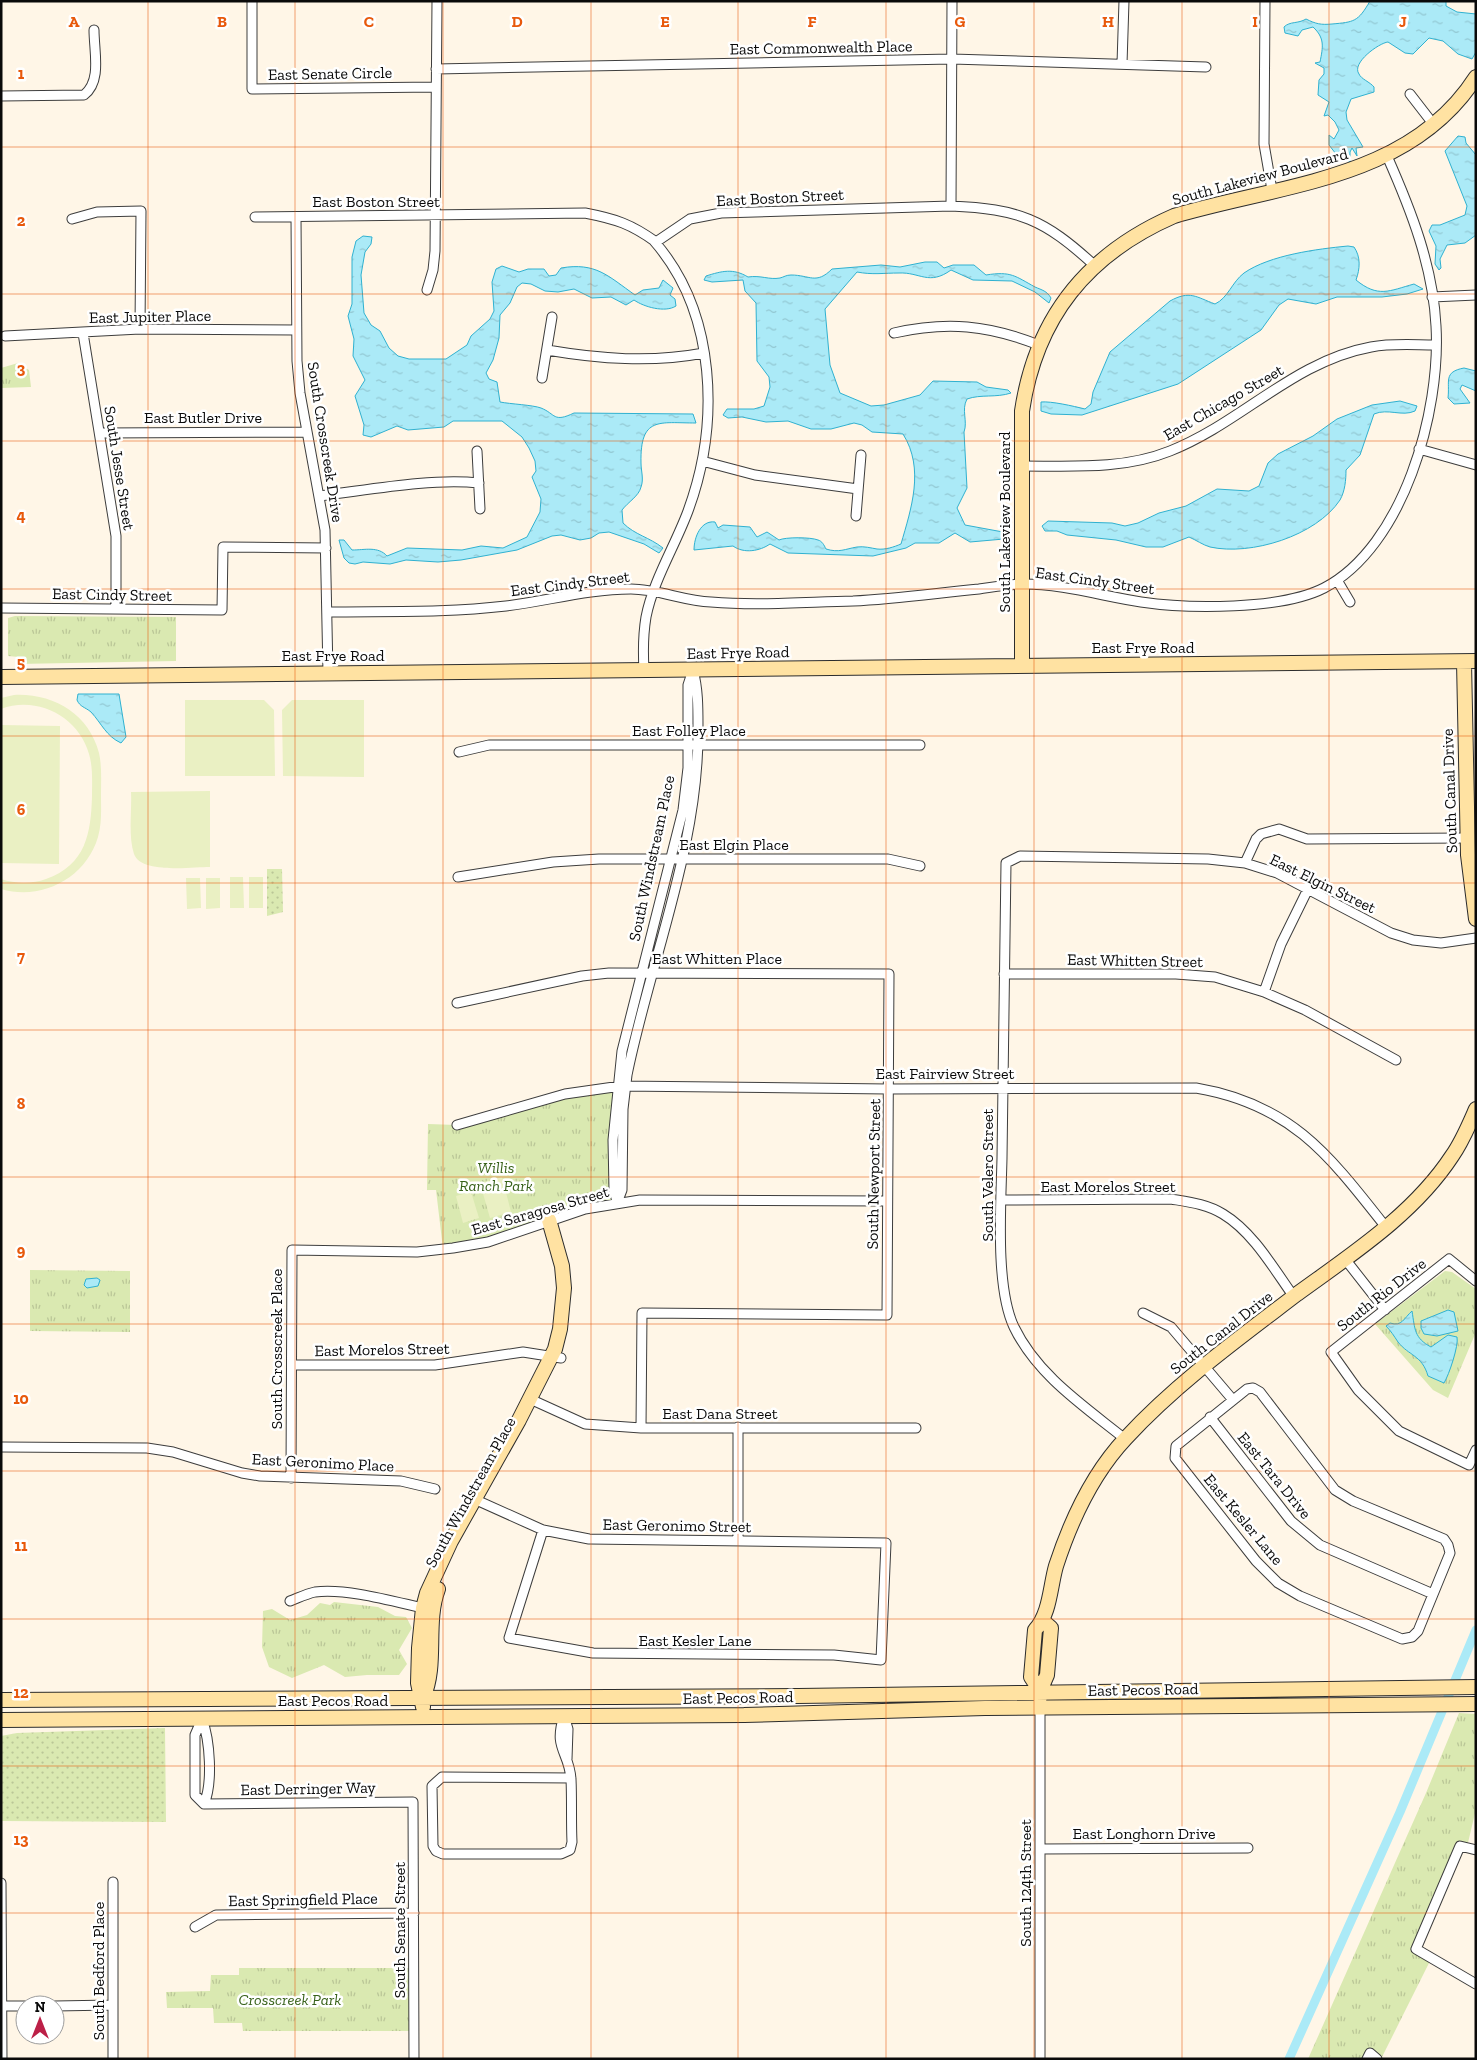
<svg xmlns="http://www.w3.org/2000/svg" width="1477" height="2060" font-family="'Zilla Slab',serif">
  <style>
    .grass { fill: url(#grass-dots) }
    .park { fill: url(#park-tufts) }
    .pitch { fill: #eaf0c3 }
    .water { fill: url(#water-ripples); stroke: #30b1d0 }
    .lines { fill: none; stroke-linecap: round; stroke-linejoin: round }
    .canal { stroke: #abeaf7; stroke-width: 9 }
    .street-casing { stroke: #3d3d3d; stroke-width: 11 }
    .secondary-casing { stroke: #2c2c2c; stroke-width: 16 }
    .street { stroke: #fff; stroke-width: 9 }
    .secondary { stroke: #ffe2a2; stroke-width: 14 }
    .grid { fill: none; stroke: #e8590c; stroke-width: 1; stroke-opacity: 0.55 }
    .labels { text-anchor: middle; stroke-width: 5; stroke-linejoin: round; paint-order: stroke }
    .street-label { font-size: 16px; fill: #0a0a0a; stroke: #fff }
    .park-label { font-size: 16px; font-style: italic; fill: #38621a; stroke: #fff }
    .grid-label { font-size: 16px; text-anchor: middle; font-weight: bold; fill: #e8590c; stroke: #fff; stroke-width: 5; stroke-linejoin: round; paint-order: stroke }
  </style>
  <defs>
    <pattern id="grass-dots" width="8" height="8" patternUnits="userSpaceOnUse" patternTransform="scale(1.25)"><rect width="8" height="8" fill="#dae9b1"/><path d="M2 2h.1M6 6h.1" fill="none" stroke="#bac697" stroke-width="1.8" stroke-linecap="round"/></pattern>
    <pattern id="park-tufts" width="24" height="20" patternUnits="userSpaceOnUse" patternTransform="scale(1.25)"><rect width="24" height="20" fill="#dae9b1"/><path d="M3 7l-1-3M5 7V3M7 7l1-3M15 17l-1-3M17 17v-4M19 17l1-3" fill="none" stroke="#bac697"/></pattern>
    <pattern id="water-ripples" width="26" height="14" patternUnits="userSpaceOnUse" patternTransform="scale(1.25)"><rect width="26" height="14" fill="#abeaf7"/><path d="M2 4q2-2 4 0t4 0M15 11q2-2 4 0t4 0" fill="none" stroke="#92c7d2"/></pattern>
  </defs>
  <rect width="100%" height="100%" fill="#fff6e7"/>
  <path class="grass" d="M 267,869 L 282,869 L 283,912 L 267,916 Z
    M 165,1728 L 166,1822 L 1,1821 L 1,1736 L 17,1733 Z"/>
  <path class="park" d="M 18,363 L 29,370 L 31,387 L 1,388 L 1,368 Z
    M 15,616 L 176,617 L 176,661 L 18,664 L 19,657 L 8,656 L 8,618 Z
    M 621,1086 L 618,1122 L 617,1203 L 488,1242 L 443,1249 L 436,1190 L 427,1190 L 428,1124 L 457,1125 L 565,1094 Z
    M 30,1270 L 130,1271 L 130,1332 L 30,1331 Z
    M 1445,1271 L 1452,1272 L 1476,1289 L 1476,1332 L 1448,1398 L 1433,1390 L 1375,1324 Z
    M 334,1602 L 378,1607 L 395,1616 L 406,1617 L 412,1628 L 399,1650 L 407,1664 L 399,1675 L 367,1675 L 345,1677 L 324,1665 L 292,1678 L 269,1667 L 262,1647 L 263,1611 L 272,1609 L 290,1620 L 307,1615 L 320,1603 L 330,1605 Z
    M 1459,1713 L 1476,1714 L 1476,1809 L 1467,1847 L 1460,1846 L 1416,1949 L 1432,1957 L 1381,2059 L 1308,2059 L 1426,1793 Z
    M 239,1968 L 413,1968 L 413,2031 L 243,2031 L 242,2023 L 214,2023 L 213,2008 L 167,2008 L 166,1992 L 210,1991 L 211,1975 L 239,1975 Z"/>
  <path class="pitch" d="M 14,695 C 53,693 89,714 99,753 C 102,766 101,781 101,795 C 101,809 102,823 98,837 C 86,878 42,901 1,889 L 1,879 C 16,884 32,884 46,879 C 86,865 91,833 92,796 C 92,782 93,767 89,754 C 79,717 37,695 1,709 L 1,698 Z
    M 185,700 L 264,700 L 274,710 L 275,776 L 185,776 Z
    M 292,700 L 364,700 L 364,777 L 283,776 L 282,710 Z
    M 1,725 L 60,726 L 59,864 L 1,863 Z
    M 210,791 L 210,867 C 192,867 141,874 134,854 C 128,836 132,811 131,792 Z
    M 230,877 L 243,877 L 244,908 L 230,908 Z
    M 249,877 L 263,877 L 263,908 L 249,908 Z
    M 186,878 L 200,878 L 201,908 L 187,909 Z
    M 206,878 L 220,878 L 220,908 L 206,909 Z
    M 502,1177 L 511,1212 L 490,1218 L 480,1183 Z
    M 471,1192 L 479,1218 L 463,1223 L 456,1196 Z"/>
  <path class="water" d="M 1370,1 L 1446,1 L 1446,6 L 1457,12 L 1476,14 L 1476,52 L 1472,59 L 1458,54 L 1443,41 L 1429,38 L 1413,54 L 1405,53 L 1388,42 C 1379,43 1351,63 1359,74 C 1361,79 1370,82 1374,87 L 1374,92 L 1351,99 L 1346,112 L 1347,120 L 1363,147 L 1356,148 L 1357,156 L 1352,148 L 1350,152 L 1350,163 L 1344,153 L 1336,154 L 1329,145 L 1329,135 L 1334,139 L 1339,130 L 1335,122 L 1328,115 L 1324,116 L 1329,102 L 1318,95 L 1319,80 L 1324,74 L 1324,68 L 1315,63 L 1320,62 C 1323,47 1325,38 1313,27 L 1302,30 L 1298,36 L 1285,33 L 1284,27 C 1290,21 1298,24 1306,19 C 1316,24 1321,25 1332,24 C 1354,22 1358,22 1370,1 Z
    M 1458,136 L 1465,137 L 1466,143 L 1476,155 L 1476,235 L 1465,243 L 1447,245 L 1440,259 L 1441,268 L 1439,270 L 1435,264 L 1436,246 L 1429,231 L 1432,225 L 1440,225 L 1465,215 L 1467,206 L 1445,151 Z
    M 363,236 L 372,237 L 371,244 L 365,252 L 361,275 L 364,313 L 371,325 L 380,331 L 389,348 L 398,356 L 409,359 L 446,359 L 467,345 L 471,336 L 490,319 L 494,311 L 492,282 L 496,269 L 502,266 L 519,272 L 528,269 L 544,269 L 549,276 L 556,275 L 561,268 C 596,262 608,276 635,295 L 643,290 L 659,288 L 663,280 L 673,288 L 670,295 L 675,299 L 676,306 C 665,313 644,307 634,300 L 626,305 L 611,297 L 592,298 L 574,289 L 558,292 L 545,291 L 531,284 L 522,283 L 517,287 L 510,303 L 500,315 L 499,338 L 493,360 L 486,373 L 489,379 L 497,382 L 500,402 C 510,404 533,405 541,408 C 556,414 553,423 574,413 L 693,414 L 696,423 C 659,423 640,416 641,463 C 641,471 644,479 641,487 C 639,496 628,502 622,510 L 623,523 C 635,535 649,537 663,548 L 659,553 L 644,544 L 609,532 L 599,533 L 591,538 L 580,540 L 561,535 L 552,536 L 517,550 L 461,560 L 438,562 L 406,560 L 390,564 L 363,562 L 355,564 L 349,563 L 344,558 L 339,540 L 344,540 L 352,550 C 365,550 378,546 387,556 L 407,548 L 462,550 L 481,546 L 503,548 L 527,537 L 540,512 L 541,499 L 532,477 L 536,471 L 535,461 L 529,448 L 522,437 L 502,421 L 453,421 L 444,427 L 408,430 L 397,426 L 371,437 L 363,435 L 364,425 L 355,396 L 365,380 L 353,356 L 354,339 L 348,316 L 352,304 L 352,257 L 356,241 Z
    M 1348,246 L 1354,247 C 1361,257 1360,269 1356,280 C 1378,298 1389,291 1414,284 L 1423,289 L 1407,294 L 1382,297 L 1337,297 L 1316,304 L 1288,299 L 1279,305 L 1261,330 L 1178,384 L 1082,415 L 1051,414 L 1041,411 L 1041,402 C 1051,401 1073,406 1085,409 L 1091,404 L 1093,392 L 1110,352 L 1170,301 C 1190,290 1196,297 1215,304 C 1228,298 1232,282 1244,273 C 1270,255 1317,249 1348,246 Z
    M 925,262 L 937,262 L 944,268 L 953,265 L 974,265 L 986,275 C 1011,271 1015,276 1035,287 C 1042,290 1047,291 1051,298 L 1049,303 L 1035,292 L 1012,281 L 973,280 L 951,270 C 929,286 920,272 899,273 C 884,273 872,275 857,272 L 825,309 L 830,365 L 840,393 L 871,406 L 884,405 L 920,395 L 933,381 L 977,382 L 986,387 L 1008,390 L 1011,393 C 996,398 981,394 967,399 C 961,410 968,421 964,432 L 967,488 L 957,508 L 965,525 L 1003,532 L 1004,539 L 970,542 L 955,533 L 939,543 L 915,543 L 906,548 L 873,556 L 788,553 L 770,544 C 760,551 744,554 733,546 L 694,550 C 694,537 701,520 715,522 L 718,528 L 723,525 L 750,527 L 757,537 L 767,532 L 779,540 C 785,537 811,537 818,540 C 822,541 824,545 826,549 C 839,553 845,549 857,547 C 864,546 871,548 877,549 C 885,550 894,547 901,544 C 911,509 925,469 903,434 L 872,432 L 862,425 L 854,423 L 831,429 L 811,429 L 788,421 L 766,422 L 742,417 L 728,418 L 723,415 L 727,409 L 754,409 L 764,406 L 770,387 L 769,377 L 757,361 L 756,303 L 745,291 L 743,280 L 712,282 L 704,280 L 706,276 C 722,271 733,268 748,277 C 761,275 769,280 780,278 C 784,277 786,275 791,275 C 810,275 816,285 832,269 L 881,265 L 900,267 Z
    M 1464,368 L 1476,371 L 1476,391 L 1462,385 L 1460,389 L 1470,403 L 1454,404 L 1448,398 C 1450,381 1443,372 1464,368 Z
    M 1400,401 L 1417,406 L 1415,411 C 1402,417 1388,408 1374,414 L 1360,455 L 1346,470 C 1346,480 1345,491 1340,500 C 1316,536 1251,556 1210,547 C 1203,545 1196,540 1189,537 L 1163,547 L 1146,547 L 1116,540 L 1067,535 L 1057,531 L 1045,531 L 1042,526 L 1048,521 L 1112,523 L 1125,526 L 1138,523 L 1159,513 L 1186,506 L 1217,489 L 1249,491 L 1259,486 L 1268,463 L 1278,454 L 1313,436 L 1337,419 L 1372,405 Z
    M 78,694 L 119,694 L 126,737 L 121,743 C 106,736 102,724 91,712 C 85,707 80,707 77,700 Z
    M 97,1278 L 100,1280 L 98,1286 L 87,1288 L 84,1285 L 86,1279 Z
    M 1448,1310 L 1454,1312 L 1458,1331 L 1437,1336 L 1424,1334 L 1421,1328 L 1421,1321 Z
    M 1412,1311 C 1415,1329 1414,1338 1431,1347 L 1448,1335 L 1457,1337 C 1459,1345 1449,1375 1444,1383 L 1428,1376 C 1422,1355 1409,1356 1398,1342 C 1394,1336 1391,1331 1386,1326 L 1390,1323 C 1402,1327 1404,1318 1412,1311 Z"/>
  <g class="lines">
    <path class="canal" d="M 1289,2059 L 1400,1812 L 1476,1630"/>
    <g class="street-casing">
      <path id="street" d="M 252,1 L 252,89 L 436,87
        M 1265,1 L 1264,144 L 1272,190
        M 1122,64 L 1124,1
        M 436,69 L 952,59 L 1206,67
        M 1410,94 L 1434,125
        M 1,96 L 84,95 C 102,81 94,52 94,30
        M 951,206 L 952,1
        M 255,217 L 585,213 C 616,219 631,224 656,242 L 690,219 L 721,213 L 951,206 C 1019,209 1044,219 1094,265
        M 296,217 L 297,361 L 300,393 L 325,530 L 328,673
        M 72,219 L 97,212 L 141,211 L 140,329
        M 427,290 L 433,270 L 435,251 L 437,1
        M 1432,297 L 1476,295
        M 83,333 L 116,536 L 116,609
        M 894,333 C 947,321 988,325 1039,345
        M 5,336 L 140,329 L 296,330
        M 547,350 C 600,359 651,363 704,353
        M 542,378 L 552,317
        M 100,433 L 307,432
        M 1419,449 L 1476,465
        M 477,451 L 480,509
        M 702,461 L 755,475 L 858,489
        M 1021,466 C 1071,466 1123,470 1170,451 C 1241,423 1294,361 1371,347 C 1392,343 1414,345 1435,345
        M 319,496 C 369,490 430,478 479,483
        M 856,516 L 861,455
        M 1337,580 L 1350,602
        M 1,608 L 222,610 L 223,547 L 326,548
        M 327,612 C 387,611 446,613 506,606 C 547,601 589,589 631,589 C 658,589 684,601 711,602 C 758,606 806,602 853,601 C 895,599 937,593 979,589 C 993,587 1008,584 1023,584 C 1063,584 1102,596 1141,602 C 1188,609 1281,610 1324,588 C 1404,546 1441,411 1436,326 C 1433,266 1411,210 1387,156
        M 644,670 C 643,653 643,635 646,617 C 653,581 675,546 688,511 C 720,424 717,313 654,241
        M 459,752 L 489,745 L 920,745
        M 1245,863 L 1256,839 L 1261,834 L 1279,829 L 1307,839 L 1467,838
        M 458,877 L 553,862 L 599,859 L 888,859 L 920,866
        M 1004,974 L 1176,974 L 1215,977 L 1264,992 L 1305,1010 L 1396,1060
        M 1264,992 L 1281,944 L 1308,889
        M 457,1003 L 582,976 L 609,973 L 889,974 L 887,1315 L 642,1313 L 641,1428
        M 457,1125 L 565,1094 L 621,1086 L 888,1089 L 1196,1088 C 1291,1104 1329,1155 1385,1226
        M 1001,1200 L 1171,1199 C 1189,1202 1207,1204 1223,1214 C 1253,1232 1274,1269 1294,1297
        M 617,1202 L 614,1190 L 613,1140 L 622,1051 L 683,810 L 688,768 L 688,685 L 693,670
        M 617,1203 L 622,1190 L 623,1109 L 627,1075 C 650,961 700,844 698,726 C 698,707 698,689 693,670
        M 1345,1259 L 1385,1310
        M 1476,1281 L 1449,1259 L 1331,1352 L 1358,1390 L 1399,1431 L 1469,1465 L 1476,1450
        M 1143,1313 L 1171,1327 L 1233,1400
        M 292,1365 L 435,1365 L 523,1352 L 561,1358
        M 1253,1388 L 1260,1392 L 1335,1490 L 1353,1501 L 1444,1539 L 1448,1545 L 1450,1553 L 1418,1631 L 1412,1637 L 1402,1639 L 1300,1596 L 1278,1583 L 1256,1561 L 1175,1458 L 1176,1446 L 1247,1389 Z
        M 530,1399 L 585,1424 L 641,1428 L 916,1428
        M 1210,1417 L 1291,1521 L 1320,1545 L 1433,1594
        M 738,1427 L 738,1541
        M 1125,1439 C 1084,1406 1037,1375 1014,1327 C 995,1287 1001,1204 1002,1158 C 1003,1060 1005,961 1006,863 L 1020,856 L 1208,859 L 1245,863 L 1277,873 L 1391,933 L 1413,940 L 1441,943 L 1476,938
        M 1,1447 L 147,1448 L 173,1452 L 242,1473 L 260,1476 L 401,1481 L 435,1489
        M 291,1478 L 292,1250 L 417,1252 L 453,1248 L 488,1242 L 585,1209 L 640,1200 L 886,1201
        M 474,1499 L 543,1530 L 589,1539 L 886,1543 L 881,1660 L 834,1655 L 593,1653 L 509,1638 L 543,1530
        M 290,1601 C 298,1598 306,1594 315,1592 C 348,1588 395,1602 427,1609
        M 564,1716 C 553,1749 569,1751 571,1779 C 572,1800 571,1821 572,1842 L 570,1850 L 561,1854 L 443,1854 L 436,1851 L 433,1846 L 432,1786 L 442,1777 L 571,1778
        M 564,1716 L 568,1729 L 567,1759
        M 202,1719 L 195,1735 L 195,1795 L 204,1804
        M 202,1719 C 210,1740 213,1783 204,1804
        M 204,1804 L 413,1802 L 414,2059
        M 1040,1849 L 1248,1848
        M 1476,1850 L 1460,1846 L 1416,1949 L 1476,1984
        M 113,1882 L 113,2059
        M 1,1883 L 2,2059
        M 195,1927 L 216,1915 L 414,1913
        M 1,2006 L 25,2006
        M 55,2006 L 112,2005
        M 1040,2059 L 1040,1708
        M 1367,2059 L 1370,2053 L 1377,2059"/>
    </g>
    <g class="secondary-casing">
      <path id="secondary" d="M 1464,662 L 1468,855 L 1476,919
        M 1022,666 L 1022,411 C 1036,317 1087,254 1174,216 C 1281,184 1410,180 1476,77
        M 1,677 L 1476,661
        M 1040,1691 L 1031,1677 L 1035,1630 C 1050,1614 1050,1587 1056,1566 C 1071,1520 1093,1473 1126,1438 C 1177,1383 1238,1339 1297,1294 C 1352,1254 1414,1214 1452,1156 C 1462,1142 1469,1125 1476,1109
        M 1040,1697 L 1040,1691 L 1047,1675 L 1051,1628 L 1043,1621
        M 423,1698 C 438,1664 425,1624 438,1589
        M 1,1700 L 798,1696 L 1476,1687
        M 423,1707 L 418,1683 L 419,1648 L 423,1608 L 427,1593 L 451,1541 L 519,1420 L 555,1349 L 560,1329 L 564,1288 L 562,1266 L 549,1220
        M 1,1720 L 744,1715 L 985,1708 L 1476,1704"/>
    </g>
    <use href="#street" class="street"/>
    <use href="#secondary" class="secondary"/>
  </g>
  <path class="grid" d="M 148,1 L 148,2059M 295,1 L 295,2059M 443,1 L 443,2059M 591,1 L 591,2059M 738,1 L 738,2059M 886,1 L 886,2059M 1034,1 L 1034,2059M 1182,1 L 1182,2059M 1329,1 L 1329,2059M 1,147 L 1476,147M 1,294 L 1476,294M 1,441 L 1476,441M 1,589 L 1476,589M 1,736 L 1476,736M 1,883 L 1476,883M 1,1030 L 1476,1030M 1,1177 L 1476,1177M 1,1324 L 1476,1324M 1,1471 L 1476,1471M 1,1619 L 1476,1619M 1,1766 L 1476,1766M 1,1913 L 1476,1913"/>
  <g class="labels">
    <g class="street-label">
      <text transform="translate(821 47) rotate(-1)" y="6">East Commonwealth Place</text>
      <text transform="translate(330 73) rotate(-1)" y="6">East Senate Circle</text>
      <text transform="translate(1260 176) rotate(-15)" y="6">South Lakeview Boulevard</text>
      <text transform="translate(780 197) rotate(-3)" y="6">East Boston Street</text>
      <text x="376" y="207">East Boston Street</text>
      <text transform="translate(150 316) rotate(-1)" y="6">East Jupiter Place</text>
      <text transform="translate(1223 402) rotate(-30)" y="6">East Chicago Street</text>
      <text x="203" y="423">East Butler Drive</text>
      <text transform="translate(326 442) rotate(81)" y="6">South Crosscreek Drive</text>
      <text transform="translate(120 468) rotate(81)" y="6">South Jesse Street</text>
      <text transform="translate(1004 522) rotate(-90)" y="6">South Lakeview Boulevard</text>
      <text transform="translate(1095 580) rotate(8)" y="6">East Cindy Street</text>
      <text transform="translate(570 583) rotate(-7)" y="6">East Cindy Street</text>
      <text transform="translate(112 594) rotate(1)" y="6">East Cindy Street</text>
      <text x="1143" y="653">East Frye Road</text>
      <text transform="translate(738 652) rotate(-1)" y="6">East Frye Road</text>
      <text x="333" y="661">East Frye Road</text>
      <text x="689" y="736">East Folley Place</text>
      <text transform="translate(1449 791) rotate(-92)" y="6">South Canal Drive</text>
      <text x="734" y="850">East Elgin Place</text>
      <text transform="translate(651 858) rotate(-78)" y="6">South Windstream Place</text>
      <text transform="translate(1323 883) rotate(26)" y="6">East Elgin Street</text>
      <text x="717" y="964">East Whitten Place</text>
      <text transform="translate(1135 960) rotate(1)" y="6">East Whitten Street</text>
      <text x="945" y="1079">East Fairview Street</text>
      <text transform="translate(873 1174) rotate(-89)" y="6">South Newport Street</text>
      <text transform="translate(987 1175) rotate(-90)" y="6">South Velero Street</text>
      <text x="1108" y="1192">East Morelos Street</text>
      <text transform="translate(540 1210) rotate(-16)" y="6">East Saragosa Street</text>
      <text transform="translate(1381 1294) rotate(-38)" y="6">South Rio Drive</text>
      <text transform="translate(1221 1332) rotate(-38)" y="6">South Canal Drive</text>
      <text transform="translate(276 1349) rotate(-90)" y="6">South Crosscreek Place</text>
      <text transform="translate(382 1349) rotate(-1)" y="6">East Morelos Street</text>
      <text x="720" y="1419">East Dana Street</text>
      <text transform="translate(323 1462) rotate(3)" y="6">East Geronimo Place</text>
      <text transform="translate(1275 1475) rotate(51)" y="6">East Tara Drive</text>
      <text transform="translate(470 1492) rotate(-61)" y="6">South Windstream Place</text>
      <text transform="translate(1244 1519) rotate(50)" y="6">East Kesler Lane</text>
      <text transform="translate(677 1525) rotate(1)" y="6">East Geronimo Street</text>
      <text x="695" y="1646">East Kesler Lane</text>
      <text transform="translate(1143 1689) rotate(-1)" y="6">East Pecos Road</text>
      <text transform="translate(738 1697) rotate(-1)" y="6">East Pecos Road</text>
      <text x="333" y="1706">East Pecos Road</text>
      <text transform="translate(308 1788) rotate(-1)" y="6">East Derringer Way</text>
      <text x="1144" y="1839">East Longhorn Drive</text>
      <text transform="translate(1025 1883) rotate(-90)" y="6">South 124th Street</text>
      <text transform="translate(303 1899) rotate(-1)" y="6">East Springfield Place</text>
      <text transform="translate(399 1930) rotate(-90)" y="6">South Senate Street</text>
      <text transform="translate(98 1971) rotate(-90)" y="6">South Bedford Place</text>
    </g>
    <g class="park-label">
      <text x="496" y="1173">Willis<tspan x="496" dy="18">Ranch Park</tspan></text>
      <text x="290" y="2005">Crosscreek Park</text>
    </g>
  </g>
  <g class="grid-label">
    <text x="74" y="27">A</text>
    <text x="222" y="27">B</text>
    <text x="369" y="27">C</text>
    <text x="517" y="27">D</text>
    <text x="665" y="27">E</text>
    <text x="812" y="27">F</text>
    <text x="960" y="27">G</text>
    <text x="1108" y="27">H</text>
    <text x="1255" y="27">I</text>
    <text x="1403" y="27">J</text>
    <text x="21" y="79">1</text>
    <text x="21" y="226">2</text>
    <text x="21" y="374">3</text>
    <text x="21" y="521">4</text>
    <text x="21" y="668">5</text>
    <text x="21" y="815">6</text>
    <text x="21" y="962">7</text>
    <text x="21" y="1109">8</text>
    <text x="21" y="1256">9</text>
    <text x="21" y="1404">10</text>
    <text x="21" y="1551">11</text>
    <text x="21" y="1698">12</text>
    <text x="21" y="1845">13</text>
  </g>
  <rect width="1477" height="2060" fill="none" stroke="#0a0a0a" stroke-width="5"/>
  <g transform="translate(40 2020)"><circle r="24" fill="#ffffff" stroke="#9d9d9d"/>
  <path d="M0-4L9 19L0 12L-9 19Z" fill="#bc2047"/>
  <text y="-8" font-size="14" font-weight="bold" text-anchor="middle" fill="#0a0a0a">N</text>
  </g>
</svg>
